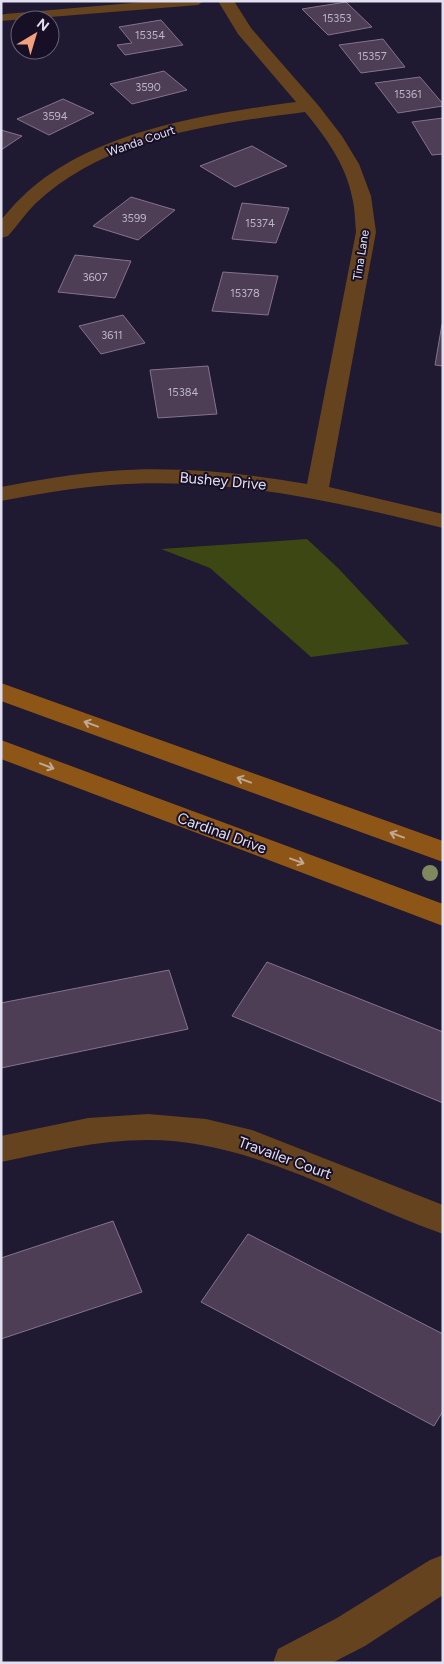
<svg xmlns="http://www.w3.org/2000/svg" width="444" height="1664" font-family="Figtree,sans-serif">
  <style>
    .forest { fill: #3d4713 }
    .building { fill: #4d3d55; stroke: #85738e }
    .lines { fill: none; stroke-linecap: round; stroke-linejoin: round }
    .lane { fill: #65431f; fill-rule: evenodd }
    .street { fill: #65431f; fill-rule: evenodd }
    .secondary { fill: #8d5616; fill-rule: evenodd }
    .tree { fill: #7f885f }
    .oneway { stroke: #c0a899 }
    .labels { text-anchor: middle; stroke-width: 4; stroke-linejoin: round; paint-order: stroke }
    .far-number-label { font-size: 11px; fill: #bdb6c9 }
    .far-street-label { font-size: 12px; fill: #e2dff0; stroke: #160f26 }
    .street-label { font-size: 15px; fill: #e2dff0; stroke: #160f26 }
  </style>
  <rect width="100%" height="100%" fill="#1f1931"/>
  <path class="forest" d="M 307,539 L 339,569 L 409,644 L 311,657 L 210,568 L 161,549 Z"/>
  <path class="building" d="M 346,2 L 372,27 L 328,35 L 302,9 Z
    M 161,20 L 183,45 L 125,55 L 117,45 L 132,43 L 119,27 Z
    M 383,39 L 405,67 L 361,73 L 339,45 Z
    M 164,71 L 187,90 L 132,104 L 110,84 Z
    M 420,77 L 443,104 L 443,106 L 398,113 L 375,83 Z
    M 63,99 L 94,113 L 49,135 L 17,119 Z
    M 443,118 L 443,154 L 432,155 L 412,122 Z
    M 1,130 L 22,136 L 1,150 Z
    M 252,146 L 287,166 L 235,187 L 200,166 Z
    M 131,197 L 175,210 L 138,240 L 93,226 Z
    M 242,203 L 289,208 L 276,243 L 232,239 Z
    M 75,255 L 131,261 L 115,298 L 58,292 Z
    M 223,272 L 278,276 L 268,315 L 212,311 Z
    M 123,315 L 145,343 L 101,354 L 79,326 Z
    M 442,324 L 443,324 L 443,366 L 435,365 Z
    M 208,366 L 217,414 L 158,418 L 150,370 Z
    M 267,962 L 443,1032 L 443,1103 L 232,1016 Z
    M 169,970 L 188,1029 L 1,1068 L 1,1003 Z
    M 113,1221 L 142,1292 L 1,1339 L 1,1258 Z
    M 248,1234 L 443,1334 L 443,1411 L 434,1426 L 201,1302 Z"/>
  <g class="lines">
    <path class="lane" d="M 155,1 L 204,1 L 198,5 L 1,21 L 1,15 L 5,14 Z"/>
    <path class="street" d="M 218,1 L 234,1 L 251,28 L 318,105 L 342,136 L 359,164 L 371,196 L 376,232 L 329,487 L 443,514 L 443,528 C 334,501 223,476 110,485 C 73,488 37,494 1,501 L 1,487 C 37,480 73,474 110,471 C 176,466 243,473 307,484 L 356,232 C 355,220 355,208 352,197 C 346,165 325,136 305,112 C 213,124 106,137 35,204 C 25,214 17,226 8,236 L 1,238 L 1,220 C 8,212 14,204 22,197 C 90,131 206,114 296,102 L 238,34 Z
      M 148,1114 L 206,1119 L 252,1130 L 443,1205 L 443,1234 C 347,1200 252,1140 148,1140 C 98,1140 50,1152 1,1162 L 1,1136 L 88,1118 Z
      M 443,1555 L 443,1595 L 365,1646 L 332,1663 L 273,1663 L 278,1649 L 337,1618 L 430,1560 Z"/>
    <path class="secondary" d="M 1,683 L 443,841 L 443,862 L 1,701 Z
      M 1,740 L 443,904 L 443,926 L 1,759 Z"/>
  </g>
  <circle class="tree" cx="430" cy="873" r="8"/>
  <defs><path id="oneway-shaft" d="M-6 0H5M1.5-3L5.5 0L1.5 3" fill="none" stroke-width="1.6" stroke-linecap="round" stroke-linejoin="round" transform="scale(1.25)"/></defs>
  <g class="oneway">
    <use href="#oneway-shaft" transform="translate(91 724) rotate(-160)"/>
    <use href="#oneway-shaft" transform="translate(47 766) rotate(21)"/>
    <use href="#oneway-shaft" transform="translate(244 780) rotate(-160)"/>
    <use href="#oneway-shaft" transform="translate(397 835) rotate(-160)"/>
    <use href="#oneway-shaft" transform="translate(297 861) rotate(20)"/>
  </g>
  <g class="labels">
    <g class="far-number-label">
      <text x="337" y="22">15353</text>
      <text x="150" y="39">15354</text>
      <text x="372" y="60">15357</text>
      <text x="148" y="91">3590</text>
      <text x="408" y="98">15361</text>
      <text x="55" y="120">3594</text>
      <text x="134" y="222">3599</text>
      <text x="260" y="227">15374</text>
      <text x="95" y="281">3607</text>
      <text x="245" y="297">15378</text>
      <text x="112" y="339">3611</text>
      <text x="183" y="396">15384</text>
    </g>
    <g class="far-street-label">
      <text transform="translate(141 141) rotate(-19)" y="4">Wanda Court</text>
      <text transform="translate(361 255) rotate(-81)" y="4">Tina Lane</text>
    </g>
    <g class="street-label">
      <text transform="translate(223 481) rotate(5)" y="5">Bushey Drive</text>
      <text transform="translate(222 833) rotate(20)" y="5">Cardinal Drive</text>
      <text transform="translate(285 1158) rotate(20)" y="5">Travailer Court</text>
    </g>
  </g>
  <rect width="444" height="1664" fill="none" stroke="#e2dff0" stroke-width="5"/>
  <g transform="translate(35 35) rotate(38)"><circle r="24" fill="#160f26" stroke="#686277"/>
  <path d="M0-4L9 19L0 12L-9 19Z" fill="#f1a17d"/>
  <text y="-8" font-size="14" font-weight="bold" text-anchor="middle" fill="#e2dff0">N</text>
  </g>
</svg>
